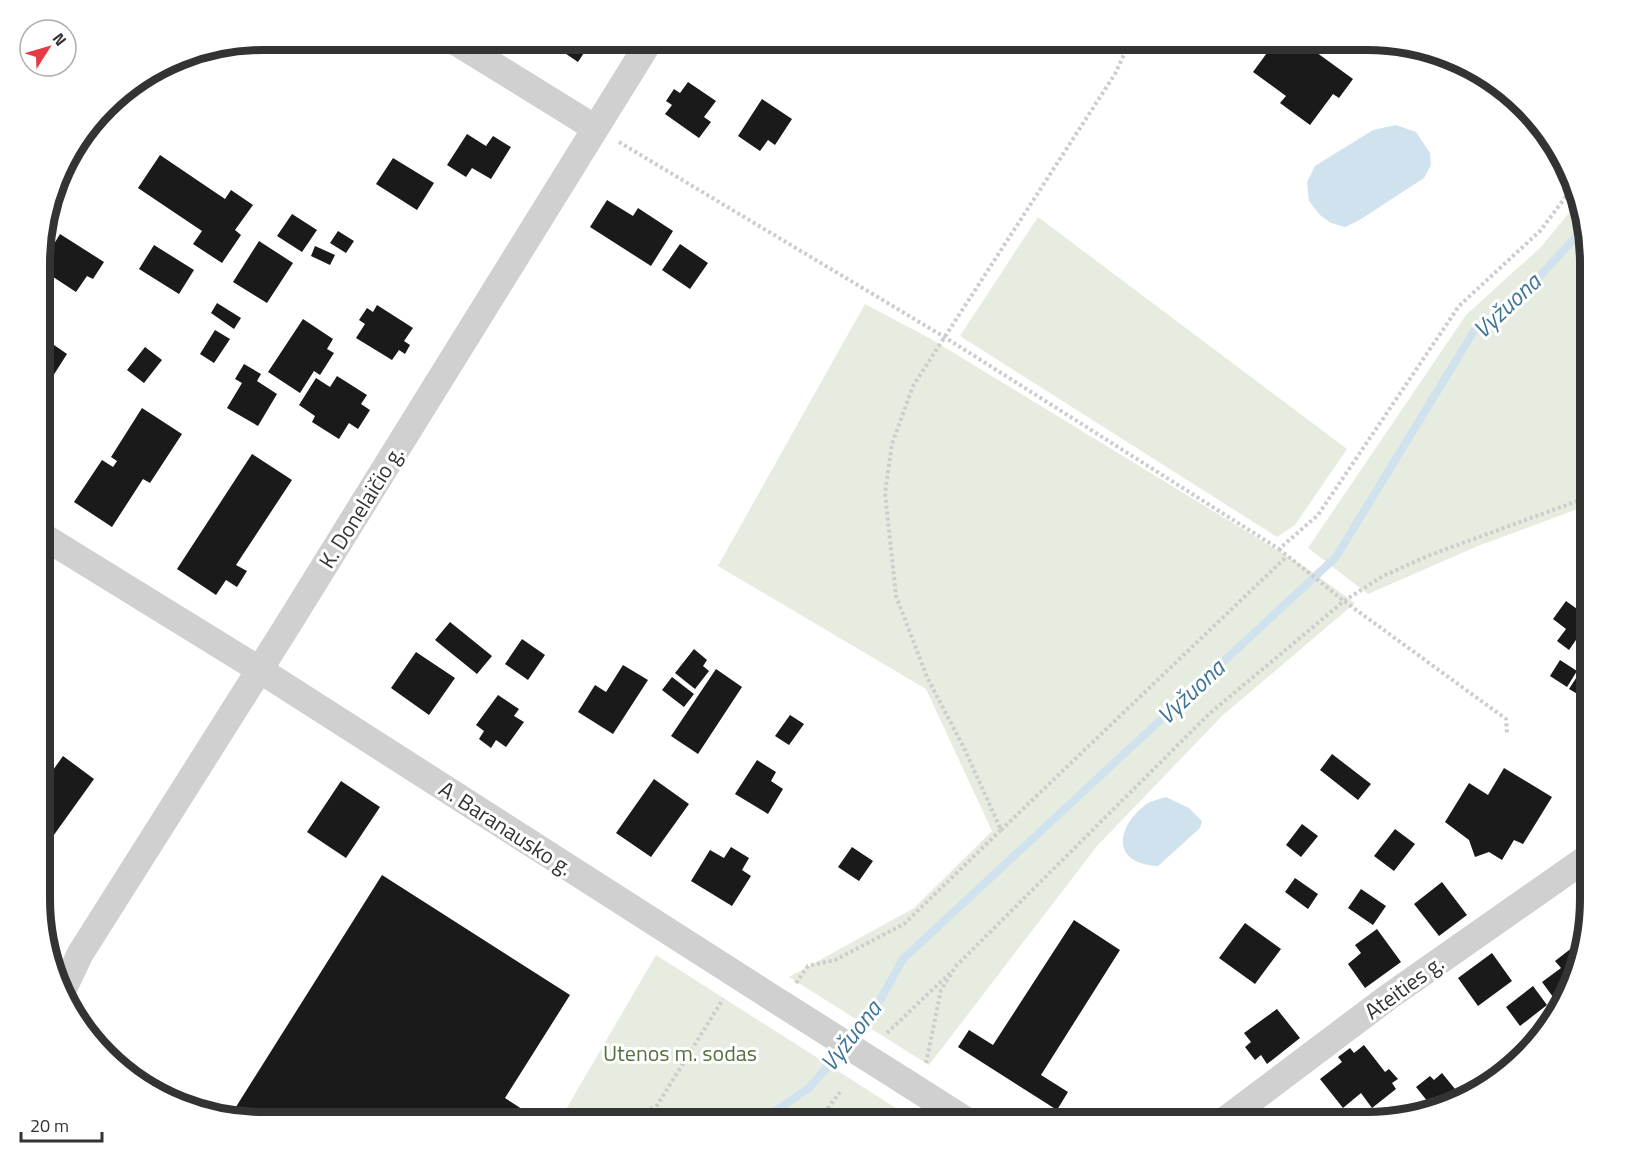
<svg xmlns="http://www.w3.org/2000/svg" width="1630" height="1162" font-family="'Titillium Web',sans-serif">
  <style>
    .green { fill: #e6ecdf }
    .water { fill: #cfe2ee }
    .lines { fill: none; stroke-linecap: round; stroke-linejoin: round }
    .stream { stroke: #cfe2ee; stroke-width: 8 }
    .building { fill: #1a1a1a }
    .path { stroke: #cdcdcd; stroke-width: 4; stroke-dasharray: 3 3; stroke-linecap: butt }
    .minor { stroke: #d0d0d0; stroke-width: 27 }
    .minor-bridge { stroke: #d0d0d0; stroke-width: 27 }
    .labels { text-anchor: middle; stroke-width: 6; stroke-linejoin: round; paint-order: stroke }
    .street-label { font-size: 22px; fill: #333; stroke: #fff }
    .park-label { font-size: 22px; fill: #56703f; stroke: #fff }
    .water-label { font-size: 24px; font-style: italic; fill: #3f7597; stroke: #fff }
    .rim { fill: none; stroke: #333; stroke-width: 8 }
  </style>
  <rect width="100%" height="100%" fill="#fff"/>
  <path class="green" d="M 1578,202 L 1591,248 L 1591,504 L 1478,546 L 1368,594 L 1308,548 L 1466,315 L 1541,247 Z
    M 1038,217 L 1347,449 L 1295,525 L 1277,537 L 960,336 Z
    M 865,304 L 931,339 L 1305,567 L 1355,603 L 1222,716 L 1097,846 L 929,1065 L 789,977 L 914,908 L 992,831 L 926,689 L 718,566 Z
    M 656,955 L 899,1110 L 920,1123 L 558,1123 Z"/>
  <path class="water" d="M 1396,125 L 1416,132 L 1430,153 L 1431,165 L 1424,178 L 1358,221 L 1345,227 L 1331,223 L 1320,215 L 1309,201 L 1307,182 L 1315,166 L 1373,130 Z
    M 1166,797 L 1189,808 L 1202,821 L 1200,828 L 1158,866 C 1113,864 1114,830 1145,805 C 1150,801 1160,799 1166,797 Z"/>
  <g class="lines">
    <path class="stream" d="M 758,1123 L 809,1088 L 870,1018 L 903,959 L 1336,557 L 1474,331 L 1539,277 L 1585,227"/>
  </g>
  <path class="building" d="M 544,39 L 593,39 L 578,62 Z
    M 1277,39 L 1291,47 L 1295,42 L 1307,50 L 1309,47 L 1353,79 L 1339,98 L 1333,94 L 1310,125 L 1280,103 L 1286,96 L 1253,72 Z
    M 688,82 L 716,101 L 704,117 L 711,122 L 699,138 L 665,114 L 672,105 L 666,101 L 674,89 L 680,93 Z
    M 762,99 L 792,119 L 775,145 L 768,140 L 760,151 L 738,136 Z
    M 467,134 L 486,146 L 493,136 L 511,147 L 491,179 L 472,168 L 466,177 L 447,165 Z
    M 160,155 L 225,199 L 231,190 L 253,205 L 235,230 L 241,235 L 222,263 L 193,244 L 202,231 L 138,188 Z
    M 393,158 L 434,183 L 417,210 L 376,184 Z
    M 607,200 L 633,216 L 638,208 L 673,231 L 651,266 L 590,227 Z
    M 292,214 L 317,230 L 302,252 L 277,236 Z
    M 338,231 L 354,241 L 346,253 L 330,243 Z
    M 60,234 L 104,262 L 93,279 L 87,276 L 76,292 L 41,269 L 45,263 L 41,260 L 41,236 L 54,244 Z
    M 259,241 L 293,263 L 267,303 L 233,282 Z
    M 680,244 L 708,263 L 690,289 L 662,270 Z
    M 154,245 L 194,270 L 179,294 L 139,269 Z
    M 315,246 L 335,255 L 330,265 L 311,256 Z
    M 217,303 L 241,318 L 234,329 L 211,313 Z
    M 377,305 L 413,328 L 404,341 L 410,345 L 405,354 L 399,350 L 392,360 L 356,338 L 365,324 L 359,320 L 367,308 L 373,312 Z
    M 303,319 L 333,339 L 327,349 L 334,353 L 320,375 L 314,371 L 300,393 L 268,372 Z
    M 215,330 L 230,339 L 214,363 L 200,354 Z
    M 41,336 L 67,354 L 53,376 L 41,369 Z
    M 145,347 L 162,360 L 144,383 L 127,370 Z
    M 244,364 L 261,374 L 257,381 L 277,394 L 258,426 L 227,408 L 242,383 L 235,379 Z
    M 337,376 L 367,395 L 361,404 L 370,410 L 358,429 L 349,423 L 339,439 L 312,422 L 315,416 L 299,405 L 316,378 L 330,387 Z
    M 142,408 L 182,434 L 150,483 L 143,479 L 112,527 L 74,502 L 102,460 L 113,467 L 117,461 L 111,457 Z
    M 252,454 L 292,480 L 236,565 L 247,571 L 237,587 L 226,580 L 216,595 L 177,569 Z
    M 1566,601 L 1591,619 L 1591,646 L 1578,637 L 1569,650 L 1557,641 L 1566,629 L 1553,619 Z
    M 41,610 L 50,617 L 41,631 Z
    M 450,622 L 492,656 L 477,674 L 435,640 Z
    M 522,639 L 545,655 L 528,680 L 505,664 Z
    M 694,649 L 707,660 L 703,666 L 709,671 L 695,689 L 675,673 Z
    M 416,652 L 455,678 L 429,715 L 391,688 Z
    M 1560,660 L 1577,671 L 1567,687 L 1550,676 Z
    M 623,665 L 648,680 L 613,734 L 578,712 L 595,685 L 606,692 Z
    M 716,669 L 742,687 L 698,754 L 671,736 Z
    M 1580,672 L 1591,678 L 1591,702 L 1569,689 Z
    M 672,677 L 694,694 L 684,707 L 662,690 Z
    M 498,695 L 519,709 L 514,716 L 524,722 L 506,747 L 496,740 L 491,748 L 479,739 L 484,731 L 476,725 Z
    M 790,715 L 804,724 L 789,745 L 775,736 Z
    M 1332,754 L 1371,784 L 1358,800 L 1320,770 Z
    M 63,756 L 94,779 L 41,853 L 41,787 Z
    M 757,760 L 776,772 L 771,781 L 783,789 L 768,814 L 735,794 Z
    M 1504,768 L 1552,797 L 1523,844 L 1514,840 L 1502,860 L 1489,852 L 1475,857 L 1469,840 L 1445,822 L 1469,783 L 1488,795 Z
    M 654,779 L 689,804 L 651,857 L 616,833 Z
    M 341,781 L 380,807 L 346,858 L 307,832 Z
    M 1302,824 L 1318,836 L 1301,857 L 1286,845 Z
    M 1395,829 L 1415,844 L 1394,871 L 1374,856 Z
    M 731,847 L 749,858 L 742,870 L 751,876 L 732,906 L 691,881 L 710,850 L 724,858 Z
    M 852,847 L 873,861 L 859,881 L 838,867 Z
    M 382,875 L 570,995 L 505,1098 L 525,1111 L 518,1123 L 248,1123 L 229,1118 Z
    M 1295,878 L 1318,894 L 1308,909 L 1285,892 Z
    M 1442,882 L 1467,915 L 1439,936 L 1414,904 Z
    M 1361,889 L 1386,906 L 1373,925 L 1348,908 Z
    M 1074,920 L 1120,950 L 1041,1075 L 1068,1092 L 1057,1110 L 958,1047 L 969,1030 L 993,1045 Z
    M 1245,923 L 1281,949 L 1255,984 L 1219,958 Z
    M 1377,929 L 1401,962 L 1365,988 L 1348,964 L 1361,953 L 1355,945 Z
    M 1586,937 L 1579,972 L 1574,981 L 1553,997 L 1542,982 L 1561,968 L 1555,961 Z
    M 1492,953 L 1512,981 L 1478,1006 L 1458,978 Z
    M 1533,986 L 1547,1005 L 1520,1026 L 1506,1007 Z
    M 1277,1009 L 1300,1038 L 1267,1064 L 1261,1055 L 1255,1060 L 1245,1047 L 1251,1042 L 1244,1033 Z
    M 1364,1045 L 1385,1072 L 1389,1069 L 1398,1079 L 1392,1083 L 1396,1089 L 1372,1108 L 1361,1093 L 1343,1108 L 1320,1079 L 1342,1062 L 1338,1057 L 1350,1048 L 1354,1053 Z
    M 1514,1050 L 1523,1054 L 1506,1068 Z
    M 1442,1073 L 1455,1089 L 1432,1107 L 1416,1087 L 1430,1076 L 1434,1080 Z"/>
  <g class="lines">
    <path class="path" d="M 619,142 L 946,338 L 1279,549 L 1318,515 L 1459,306 L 1540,231 L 1574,186
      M 1279,549 L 1344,601 L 1506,719 L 1507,733
      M 1001,830 L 1287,556
      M 796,983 L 808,966 L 835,960 L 904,924 L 1001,830 L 965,750 L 927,677 L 896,596 L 885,493 L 892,444 L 913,386 L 1115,74 L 1131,39
      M 887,1033 L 952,971
      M 926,1063 L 941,990 L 956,966 L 1209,714 L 1344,601 L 1383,576 L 1430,555 L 1591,496
      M 617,1123 L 655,1107
      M 649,1123 L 656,1107 L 723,999
      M 817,1123 L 840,1092
      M 901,1123 L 907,1114"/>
    <path class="minor" d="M 451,39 L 595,128
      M 41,535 L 260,670 L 782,1004
      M 62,992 L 80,954 L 284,631 L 651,39
      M 904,1081 L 970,1123
      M 1221,1123 L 1387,998 L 1591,855"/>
    <path class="minor-bridge" d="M 782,1004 L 904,1081"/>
  </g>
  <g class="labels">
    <g class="street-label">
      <text transform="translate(361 507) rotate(-58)" y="8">K. Donelaičio g.</text>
      <text transform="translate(506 828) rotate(33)" y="8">A. Baranausko g.</text>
      <text transform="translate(1404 987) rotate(-36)" y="8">Ateities g.</text>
    </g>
    <g class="park-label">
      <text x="680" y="1061">Utenos m. sodas</text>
    </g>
    <g class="water-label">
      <text transform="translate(1507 306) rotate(-43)" y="8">Vyžuona</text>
      <text transform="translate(1191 692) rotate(-43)" y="8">Vyžuona</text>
      <text transform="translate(851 1036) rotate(-52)" y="8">Vyžuona</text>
    </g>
  </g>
  <path d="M0 0H1630V1162H0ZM263 50H1367A213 213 0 0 1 1580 263V899A213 213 0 0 1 1367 1112H263A213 213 0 0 1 50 899V263A213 213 0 0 1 263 50Z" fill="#fff" fill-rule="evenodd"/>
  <path class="rim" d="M263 50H1367A213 213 0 0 1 1580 263V899A213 213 0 0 1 1367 1112H263A213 213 0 0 1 50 899V263A213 213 0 0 1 263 50Z"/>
  <g transform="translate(48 48) rotate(53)"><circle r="28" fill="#ffffff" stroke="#adadad" stroke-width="1.5"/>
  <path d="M0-4.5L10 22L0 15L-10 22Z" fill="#e63946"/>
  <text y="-9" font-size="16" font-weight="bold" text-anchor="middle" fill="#333333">N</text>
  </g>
  <path d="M21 1132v9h81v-9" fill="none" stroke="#333333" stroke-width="3"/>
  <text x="30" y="1132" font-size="18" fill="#333333" stroke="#ffffff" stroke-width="4.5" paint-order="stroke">20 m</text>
</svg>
